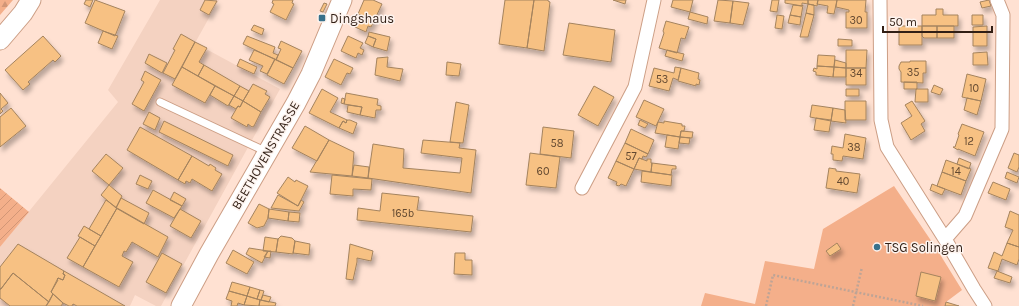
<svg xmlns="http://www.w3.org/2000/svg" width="1019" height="306" font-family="Karla,sans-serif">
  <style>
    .built { fill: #f4d2c1 }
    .forest { fill: url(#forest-firs) }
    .garden { fill: url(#garden-furrows) }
    .pitch { fill: #f4af8a }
    .building { fill: #f7c183; stroke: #a4835e; filter: url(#shadow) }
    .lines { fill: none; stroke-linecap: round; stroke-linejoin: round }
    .lane-casing { stroke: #cc9e85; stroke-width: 9 }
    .street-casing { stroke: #cc9e85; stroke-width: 15 }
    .secondary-casing { stroke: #cc9e85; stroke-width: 21 }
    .path { stroke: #bea496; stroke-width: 2.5; stroke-dasharray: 2 2; stroke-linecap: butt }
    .lane { stroke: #fff; stroke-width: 7 }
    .street { stroke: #fff; stroke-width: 13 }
    .secondary { stroke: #fff; stroke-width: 19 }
    .poi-dot { fill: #38718b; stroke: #fdf3ee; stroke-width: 1.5 }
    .labels { text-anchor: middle; stroke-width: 3; stroke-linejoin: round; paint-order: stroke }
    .number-label { font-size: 11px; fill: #624830 }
    .poi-label { font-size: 13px; fill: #311f15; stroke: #fdf3ee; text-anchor: start }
    .street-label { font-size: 13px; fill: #311f15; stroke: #fdf3ee }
  </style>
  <defs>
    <pattern id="forest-firs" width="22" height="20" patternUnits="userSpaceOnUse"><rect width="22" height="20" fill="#f4af8a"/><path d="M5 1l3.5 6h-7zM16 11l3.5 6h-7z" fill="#d29676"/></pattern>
    <pattern id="garden-furrows" width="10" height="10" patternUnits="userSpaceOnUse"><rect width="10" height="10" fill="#f4af8a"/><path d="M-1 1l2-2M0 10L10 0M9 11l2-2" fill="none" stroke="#d29676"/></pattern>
    <filter id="shadow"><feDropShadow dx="2.5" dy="4.5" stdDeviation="2" flood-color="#0004"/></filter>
  </defs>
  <rect width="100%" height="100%" fill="#ffe1d2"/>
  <path class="built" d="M 160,0 L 219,0 L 195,43 L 280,89 L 161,306 L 156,306 L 135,295 L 130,306 L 0,306 L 0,247 L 118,102 L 108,90 Z"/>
  <path class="forest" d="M 0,0 L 13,0 L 0,15 Z"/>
  <path class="garden" d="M 0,188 L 29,212 L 0,247 Z"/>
  <path class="pitch" d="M 894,186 L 936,248 L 962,290 L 946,302 L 945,306 L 701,306 L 705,293 L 755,304 L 765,261 L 814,269 L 823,229 Z"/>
  <path class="building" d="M 86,0 L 93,0 L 90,7 L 84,4 Z
    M 95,0 L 125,11 L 115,36 L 85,23 Z
    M 205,0 L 217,1 L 209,15 L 200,10 Z
    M 273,0 L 293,0 L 292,3 L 294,4 L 286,20 L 270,12 L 274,4 L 272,3 Z
    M 364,0 L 373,0 L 382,4 L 374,21 L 358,14 Z
    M 505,0 L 534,0 L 527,48 L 499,44 Z
    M 534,0 L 548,0 L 548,1 L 550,2 L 544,51 L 527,48 Z
    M 613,0 L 626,0 L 625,4 Z
    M 673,0 L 693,0 L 690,12 L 671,7 Z
    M 718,0 L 733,1 L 730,23 L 714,21 Z
    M 772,0 L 779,0 L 777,12 L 770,11 Z
    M 785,0 L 808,0 L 808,4 L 802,3 L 802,6 L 785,3 Z
    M 808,0 L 818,0 L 817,6 L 808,4 Z
    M 818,0 L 837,0 L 834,14 L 827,13 L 828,6 L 817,4 Z
    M 837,0 L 866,0 L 865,12 L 867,12 L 867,28 L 846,28 L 846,12 L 849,12 L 849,10 L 836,7 Z
    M 989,0 L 991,6 L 982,8 L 980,2 Z
    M 733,1 L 749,3 L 743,25 L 730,23 Z
    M 324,3 L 327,4 L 323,12 L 320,11 Z
    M 808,4 L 814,5 L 814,15 L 806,13 Z
    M 793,5 L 802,6 L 803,5 L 801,17 L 790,15 Z
    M 936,9 L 943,9 L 943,15 L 958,15 L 958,26 L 922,26 L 922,15 L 936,15 Z
    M 690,12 L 708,17 L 707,24 L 688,19 Z
    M 806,13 L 814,15 L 808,37 L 800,37 Z
    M 360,15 L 374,21 L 371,27 L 368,26 L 366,32 L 355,27 Z
    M 777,15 L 784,16 L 782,29 L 775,28 Z
    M 790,15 L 801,17 L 800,25 L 788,23 Z
    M 972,15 L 983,15 L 983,25 L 972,25 Z
    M 666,21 L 689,27 L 685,39 L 681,38 L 677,53 L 659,48 L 664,33 L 663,31 Z
    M 569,23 L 615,30 L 611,62 L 563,55 Z
    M 254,25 L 264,29 L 262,35 L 251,30 Z
    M 899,26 L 922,26 L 922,45 L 899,45 Z
    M 922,26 L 937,26 L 937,38 L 924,38 L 922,36 Z
    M 937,26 L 954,26 L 954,38 L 937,38 Z
    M 987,26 L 987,46 L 973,46 L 973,27 Z
    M 103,31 L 118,36 L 112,49 L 98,43 Z
    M 369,32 L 390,37 L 387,51 L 373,47 L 376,39 L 368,36 Z
    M 181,34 L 195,42 L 175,79 L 163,73 L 175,50 L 173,49 Z
    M 43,36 L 61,56 L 55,62 L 53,60 L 28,82 L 30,84 L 23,90 L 5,70 Z
    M 247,36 L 275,47 L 273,53 L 278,55 L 276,60 L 243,44 Z
    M 348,36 L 363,43 L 360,48 L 364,50 L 362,55 L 358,53 L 356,58 L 341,51 Z
    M 368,36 L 376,39 L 373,47 L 365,43 Z
    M 838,39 L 852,40 L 852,46 L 838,46 Z
    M 281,41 L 302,51 L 293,68 L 276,60 L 281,49 L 278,48 Z
    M 195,42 L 207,48 L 199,62 L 204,65 L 198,76 L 182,67 Z
    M 254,50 L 275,59 L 267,74 L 260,71 L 263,66 L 249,60 Z
    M 667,50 L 684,54 L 682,61 L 665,56 Z
    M 846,50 L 867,50 L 866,68 L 846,68 Z
    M 987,52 L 988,65 L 973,65 L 973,53 Z
    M 149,54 L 167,63 L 162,73 L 145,63 Z
    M 818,55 L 835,56 L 834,67 L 817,66 Z
    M 388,57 L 387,67 L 403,69 L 400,81 L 375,75 L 377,58 Z
    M 240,59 L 257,67 L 254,74 L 237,66 Z
    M 275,59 L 293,68 L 284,84 L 267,75 Z
    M 334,59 L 353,68 L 350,74 L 347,73 L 341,85 L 325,77 Z
    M 835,60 L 846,63 L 846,68 L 834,67 Z
    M 910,61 L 926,61 L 926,73 L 923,73 L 923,83 L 901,82 L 901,72 L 899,69 L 899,66 L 901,62 L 910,62 Z
    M 447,62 L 461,64 L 459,76 L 446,75 Z
    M 204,65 L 240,86 L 234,96 L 198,76 Z
    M 817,66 L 834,67 L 833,77 L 816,75 L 816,72 L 813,71 L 814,68 L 817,69 Z
    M 182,67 L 215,86 L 205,103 L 172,85 Z
    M 675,67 L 681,68 L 678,80 L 673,78 L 669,91 L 649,86 L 654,68 L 674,73 Z
    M 834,67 L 846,68 L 846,77 L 833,77 Z
    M 681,68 L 699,73 L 698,79 L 700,80 L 699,85 L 696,84 L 696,86 L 678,81 Z
    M 846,68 L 866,68 L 866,85 L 846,85 Z
    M 145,71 L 161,80 L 144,111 L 132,104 L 144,82 L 141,80 Z
    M 967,74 L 986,79 L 981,101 L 962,97 Z
    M 904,82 L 917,82 L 917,89 L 904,89 Z
    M 253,84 L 267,91 L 265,94 L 270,97 L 261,112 L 243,101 Z
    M 934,85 L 943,89 L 940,95 L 931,92 Z
    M 215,86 L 234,96 L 228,106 L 210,95 Z
    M 240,86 L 249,91 L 243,101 L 234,96 Z
    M 594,86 L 614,97 L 598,126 L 578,115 Z
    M 322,89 L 338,98 L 330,112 L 347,120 L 346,123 L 343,121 L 339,128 L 309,113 Z
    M 846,89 L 859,89 L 859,96 L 846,96 Z
    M 916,89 L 928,89 L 928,102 L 915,102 Z
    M 0,93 L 8,103 L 1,109 L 3,111 L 0,114 Z
    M 346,93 L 378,99 L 377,105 L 381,106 L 381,110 L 376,110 L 375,118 L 360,115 L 362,107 L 344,104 Z
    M 234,96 L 243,101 L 240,107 L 238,106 L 236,109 L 229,105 Z
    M 342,98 L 345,99 L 344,104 L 341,103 Z
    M 967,98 L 981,101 L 977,115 L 964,110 Z
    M 644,100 L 664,109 L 656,126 L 636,117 Z
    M 243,101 L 261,112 L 254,126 L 252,127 L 248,124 L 247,127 L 231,118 L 238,106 L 240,107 Z
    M 845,101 L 866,101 L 866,120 L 845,120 Z
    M 912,101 L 925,121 L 921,124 L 925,131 L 911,140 L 901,123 L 912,116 L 905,105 Z
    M 456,102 L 469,105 L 463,143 L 450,142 Z
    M 348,105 L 362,107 L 360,115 L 347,112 Z
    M 812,105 L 833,108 L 831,121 L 810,117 Z
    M 11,108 L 26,126 L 0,147 L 0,117 Z
    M 833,108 L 845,110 L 846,123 L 831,121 Z
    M 149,112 L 160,118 L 155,130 L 143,124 Z
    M 816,118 L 831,120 L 829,132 L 814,130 Z
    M 347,120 L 350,120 L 357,123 L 353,134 L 339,128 L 343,121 L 346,123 Z
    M 640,120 L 648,124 L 645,128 L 638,125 Z
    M 164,121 L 233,155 L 228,166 L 159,132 Z
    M 664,121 L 682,124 L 682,126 L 685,126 L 684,131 L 681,131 L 680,137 L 655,133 L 658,122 L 664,123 Z
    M 962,124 L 984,132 L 975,156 L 958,149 L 958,150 L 953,147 L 955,147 L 959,135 L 958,134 Z
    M 305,126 L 329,140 L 317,161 L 292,148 Z
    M 140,127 L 192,156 L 178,180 L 127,150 Z
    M 543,127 L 574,131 L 571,158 L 540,154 Z
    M 631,129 L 654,140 L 648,154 L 625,143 Z
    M 681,131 L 693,132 L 692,138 L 680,137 Z
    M 845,134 L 866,138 L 863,159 L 843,156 L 842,161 L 833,160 L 833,154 L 831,154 L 832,146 L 843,148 Z
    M 667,135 L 680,137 L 678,149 L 665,147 Z
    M 680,137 L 690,138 L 689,144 L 679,143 Z
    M 329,140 L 354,152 L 352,176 L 310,172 Z
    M 423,140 L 460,143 L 459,148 L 476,150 L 471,193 L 368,178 L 373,144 L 404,149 L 403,168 L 460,173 L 462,158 L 421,153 Z
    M 625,143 L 648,154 L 646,157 L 643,156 L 642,159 L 639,158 L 634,169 L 616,161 Z
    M 530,153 L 560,157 L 556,188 L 526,185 Z
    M 1014,153 L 1019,155 L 1019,167 L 1017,172 L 1008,168 Z
    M 106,154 L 123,168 L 109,185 L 92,171 Z
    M 192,156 L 209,166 L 210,164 L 216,168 L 215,170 L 222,174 L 212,191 L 192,179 L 190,183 L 186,181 L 185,184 L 178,180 Z
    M 639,158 L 647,161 L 647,159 L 651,159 L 651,163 L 652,163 L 651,172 L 634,169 Z
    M 959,158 L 971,163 L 969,169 L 957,164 Z
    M 946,160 L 971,169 L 966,181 L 942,172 Z
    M 616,161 L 634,169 L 626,186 L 621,184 L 619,186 L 616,185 L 617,182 L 608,178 Z
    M 652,163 L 676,166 L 676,169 L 672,169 L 671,175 L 651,172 Z
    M 354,165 L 369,167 L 368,178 L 352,176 Z
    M 829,168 L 836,169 L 836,171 L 860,174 L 857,193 L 826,188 Z
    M 642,171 L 672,175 L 671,186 L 641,182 Z
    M 942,172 L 966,181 L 961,195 L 937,186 Z
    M 1007,172 L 1019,177 L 1017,183 L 1005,178 Z
    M 140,175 L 152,181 L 148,189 L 136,184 Z
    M 332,175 L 372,179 L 371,190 L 353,189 L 353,196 L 330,194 Z
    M 288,177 L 295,182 L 296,180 L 308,186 L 298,206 L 277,193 Z
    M 993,182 L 1010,189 L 1006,200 L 988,193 Z
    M 932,184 L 945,189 L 942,195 L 930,190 Z
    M 109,185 L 122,196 L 116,208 L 101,195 Z
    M 153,190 L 182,206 L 174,218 L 146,203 Z
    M 174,192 L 186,199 L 182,206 L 170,200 Z
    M 382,193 L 419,197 L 417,210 L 473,216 L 471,232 L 357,220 L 358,208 L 380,211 Z
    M 278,195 L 298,206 L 301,200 L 304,202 L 299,211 L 271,208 Z
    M 121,198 L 149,213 L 144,224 L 116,208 Z
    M 106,200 L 117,208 L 101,236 L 89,229 Z
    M 259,204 L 269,209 L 268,218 L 264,226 L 257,228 L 248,223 Z
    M 117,208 L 168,237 L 158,257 L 132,242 L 126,252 L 124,251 L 122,256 L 133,262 L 119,287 L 83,267 Z
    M 180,209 L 201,221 L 191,238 L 170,226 Z
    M 269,209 L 289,212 L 288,221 L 268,218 Z
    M 1010,211 L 1019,215 L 1019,247 L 1007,243 L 1013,230 L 1005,227 Z
    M 289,212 L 300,213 L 299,222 L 288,221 Z
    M 84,226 L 101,236 L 95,246 L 78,236 Z
    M 281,236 L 292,238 L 295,241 L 293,254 L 276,252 L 278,239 Z
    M 80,237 L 95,246 L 83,267 L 67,258 Z
    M 265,237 L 278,239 L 276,252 L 263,251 Z
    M 295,241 L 310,244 L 309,255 L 293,253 Z
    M 837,243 L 841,249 L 830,256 L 826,251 Z
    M 1007,243 L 1019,247 L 1019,259 L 1017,265 L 1002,259 L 998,271 L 988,268 L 994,252 L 1002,256 Z
    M 18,244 L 64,271 L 63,274 L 65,275 L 63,280 L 58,278 L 57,279 L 58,280 L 51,292 L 53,294 L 49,302 L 13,273 L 1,289 L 0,288 L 0,267 Z
    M 350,244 L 373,251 L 371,261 L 357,258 L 357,262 L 353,280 L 346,279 Z
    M 249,248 L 268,251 L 262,263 L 246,254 Z
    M 233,250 L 254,262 L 247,274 L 226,263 Z
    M 268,251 L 271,251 L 270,258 L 264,257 Z
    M 162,253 L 182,264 L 166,293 L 146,282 Z
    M 455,253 L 465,253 L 465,260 L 472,260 L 472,275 L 454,274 Z
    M 64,271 L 125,306 L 77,306 L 73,304 L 72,306 L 69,306 L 63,303 L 51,292 L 58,278 L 63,280 L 65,275 L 63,274 Z
    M 997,271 L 1012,277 L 1010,283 L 994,278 Z
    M 921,272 L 941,277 L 935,301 L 916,296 Z
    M 13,273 L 49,302 L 46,306 L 10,306 L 0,298 L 0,290 Z
    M 232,282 L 250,287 L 247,296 L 229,291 Z
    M 250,287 L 260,290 L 257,299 L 247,296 Z
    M 260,290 L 264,291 L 261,300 L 257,299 Z
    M 229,291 L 247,296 L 244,305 L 238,303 L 237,306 L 231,306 L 232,301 L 226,299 Z
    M 53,294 L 63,303 L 61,306 L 46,306 Z
    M 263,295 L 271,297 L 269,302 L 261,300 Z
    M 247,296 L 260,300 L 259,306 L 244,305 Z
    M 260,300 L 276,303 L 275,306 L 259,306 Z
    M 946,302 L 959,306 L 945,306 Z"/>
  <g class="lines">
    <g class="lane-casing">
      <path id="lane" d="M 160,102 L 267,152"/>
    </g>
    <g class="street-casing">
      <path id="street" d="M 880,0 L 881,120 L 887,147 L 945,239 L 974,289 L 985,306
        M 582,188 L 635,87 L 654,0
        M 945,239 L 965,216 L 1002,129 L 1003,15 L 997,0"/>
    </g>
    <g class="secondary-casing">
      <path id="secondary" d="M 0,40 L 23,13 L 31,0
        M 181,306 L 209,254 L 296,103 L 311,74 L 342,0"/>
    </g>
    <path class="path" d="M 766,306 L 773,275 L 923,306
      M 853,306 L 862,267"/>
    <use href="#lane" class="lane"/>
    <use href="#street" class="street"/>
    <use href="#secondary" class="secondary"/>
  </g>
  <g class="poi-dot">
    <rect x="318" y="14" width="8" height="8" rx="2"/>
    <circle cx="877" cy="247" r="4"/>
  </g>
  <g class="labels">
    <g class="number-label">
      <text x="856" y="24">30</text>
      <text x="913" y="76">35</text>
      <text x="856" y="77">34</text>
      <text x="662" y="83">53</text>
      <text x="974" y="92">10</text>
      <text x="969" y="145">12</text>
      <text x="557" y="147">58</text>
      <text x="854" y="151">38</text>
      <text x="631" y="160">57</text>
      <text x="543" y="175">60</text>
      <text x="956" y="175">14</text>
      <text x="843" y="185">40</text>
      <text x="403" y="217">165b</text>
    </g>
    <g class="poi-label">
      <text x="330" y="23">Dingshaus</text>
      <text x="885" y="252">TSG Solingen</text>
    </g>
    <g class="street-label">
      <text transform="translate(265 155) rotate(-60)" y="5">BEETHOVENSTRASSE</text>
    </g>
  </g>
  <path d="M883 26v6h109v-6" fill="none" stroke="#311f15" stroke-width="2"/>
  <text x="889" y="26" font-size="12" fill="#311f15" stroke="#fdf3ee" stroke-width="3" paint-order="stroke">50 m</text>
</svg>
